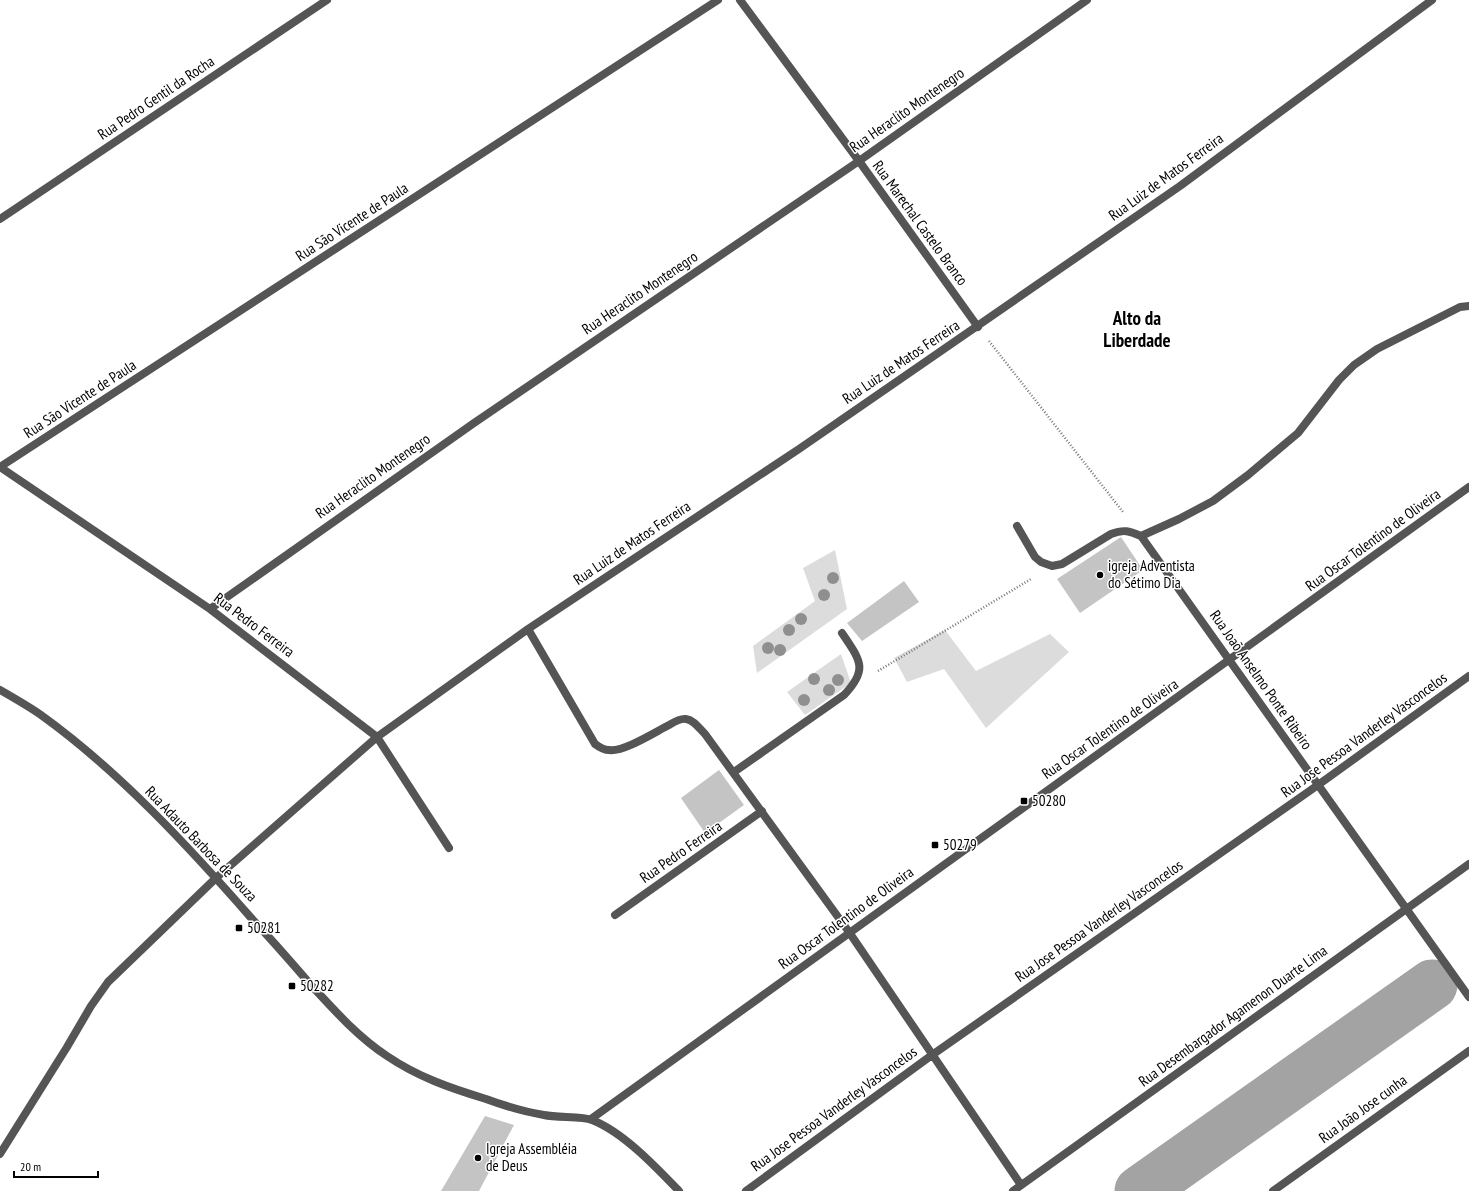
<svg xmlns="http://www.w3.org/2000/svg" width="1469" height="1191" font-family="'PT Sans Narrow',sans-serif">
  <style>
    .green { fill: #dcdcdc }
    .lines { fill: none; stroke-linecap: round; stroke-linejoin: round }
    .river { stroke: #a3a3a3; stroke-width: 51 }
    .building { fill: #c4c4c4 }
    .path { stroke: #777; stroke-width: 2.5; stroke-dasharray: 1 2; stroke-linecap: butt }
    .street { stroke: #555; stroke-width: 8 }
    .tree { fill: #8f8f8f }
    .poi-dot { fill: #000; stroke: #fff; stroke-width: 1.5 }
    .labels { text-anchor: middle; stroke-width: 3; stroke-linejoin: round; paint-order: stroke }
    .street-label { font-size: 15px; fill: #000; stroke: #fff }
    .poi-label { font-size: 15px; fill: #000; stroke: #fff; text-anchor: start }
    .district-label { font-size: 19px; font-weight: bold; fill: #000; stroke: #fff }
  </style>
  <rect width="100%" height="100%" fill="#fff"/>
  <path class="green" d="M 835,550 L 847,609 L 757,673 L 753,646 L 815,601 L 803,568 Z
    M 945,630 L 976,671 L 1050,634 L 1069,652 L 986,728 L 944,669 L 907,682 L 894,658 Z
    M 841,654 L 851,683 L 805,715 L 787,692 Z"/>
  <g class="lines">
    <path class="river" d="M 1140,1191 L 1432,985"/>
  </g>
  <path class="building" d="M 1121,537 L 1143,570 L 1080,613 L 1057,579 Z
    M 904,581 L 919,602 L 862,641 L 847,623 Z
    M 719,770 L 744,805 L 705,833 L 681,798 Z
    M 485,1116 L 514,1125 L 479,1191 L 441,1191 Z"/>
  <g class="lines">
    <path class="path" d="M 989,341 L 1123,512
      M 878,671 L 1031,579"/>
    <path class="street" d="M 740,0 L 859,161 L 978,327
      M 0,219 L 327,0
      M 0,467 L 718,0
      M 0,467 L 210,609 L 377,737 L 449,848
      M 1017,526 L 1035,557 L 1041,562 L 1052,566 L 1062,564 L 1111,534 C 1124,529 1129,531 1141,536 L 1179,519 L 1213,501 L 1248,475 L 1298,433 L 1339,380 L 1354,365 L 1377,349 L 1460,307 L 1469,306
      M 1141,536 L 1469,997
      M 210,609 L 474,423 L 859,161 L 1087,0
      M 528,629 L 595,744 C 599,747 604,750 609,750 C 624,752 655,732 669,725 C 674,722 680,718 686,719 C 694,720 699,728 705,734 L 849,932 L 1021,1185
      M 0,690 C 14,698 28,706 41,715 C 119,771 190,848 253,920 C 273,941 292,963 311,985 C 334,1010 358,1037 387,1056 C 418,1077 450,1088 486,1099 C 505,1106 525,1112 544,1115 C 557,1118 582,1116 592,1120 C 623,1132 656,1167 679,1191
      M 734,772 L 844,695 C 869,669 860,660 842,633
      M 615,915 L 762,811
      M 591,1119 C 883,908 1177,699 1469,487
      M 0,1154 L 67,1047 L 91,1006 L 108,982 L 216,878 L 377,737 L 528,629 L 799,449 L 1180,186 L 1432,0
      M 746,1191 L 932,1055 L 1318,785 L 1469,676
      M 1013,1191 L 1469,864
      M 1273,1191 L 1469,1051"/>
  </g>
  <g class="tree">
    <circle cx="833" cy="578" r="6"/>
    <circle cx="824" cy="595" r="6"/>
    <circle cx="801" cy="619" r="6"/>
    <circle cx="789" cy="630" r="6"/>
    <circle cx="768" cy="648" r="6"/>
    <circle cx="780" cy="650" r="6"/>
    <circle cx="814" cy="679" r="6"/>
    <circle cx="838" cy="680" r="6"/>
    <circle cx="829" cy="690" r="6"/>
    <circle cx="804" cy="700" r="6"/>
  </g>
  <g class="poi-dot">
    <circle cx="1100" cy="575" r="4"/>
    <rect x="1020" y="797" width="8" height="8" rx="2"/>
    <rect x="931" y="841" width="8" height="8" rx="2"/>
    <rect x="235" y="924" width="8" height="8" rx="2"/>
    <rect x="288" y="982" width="8" height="8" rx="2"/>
    <circle cx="478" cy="1158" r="4"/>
  </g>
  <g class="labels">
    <g class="street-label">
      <text transform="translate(156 98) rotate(-34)" y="5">Rua Pedro Gentil da Rocha</text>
      <text transform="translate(907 110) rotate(-35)" y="5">Rua Heraclito Montenegro</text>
      <text transform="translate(1166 177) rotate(-36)" y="5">Rua Luiz de Matos Ferreira</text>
      <text transform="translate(352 222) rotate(-33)" y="5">Rua São Vicente de Paula</text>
      <text transform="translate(920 223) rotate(54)" y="5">Rua Marechal Castelo Branco</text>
      <text transform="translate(640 293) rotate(-34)" y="5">Rua Heraclito Montenegro</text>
      <text transform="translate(901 362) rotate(-34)" y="5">Rua Luiz de Matos Ferreira</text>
      <text transform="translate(80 399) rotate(-33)" y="5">Rua São Vicente de Paula</text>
      <text transform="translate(373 476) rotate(-35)" y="5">Rua Heraclito Montenegro</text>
      <text transform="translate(1373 540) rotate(-36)" y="5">Rua Oscar Tolentino de Oliveira</text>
      <text transform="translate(632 543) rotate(-34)" y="5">Rua Luiz de Matos Ferreira</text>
      <text transform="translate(254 625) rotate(37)" y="5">Rua Pedro Ferreira</text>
      <text transform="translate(1261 680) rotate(55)" y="5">Rua Joaõ Anselmo Ponte Ribeiro</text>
      <text transform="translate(1110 729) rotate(-35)" y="5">Rua Oscar Tolentino de Oliveira</text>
      <text transform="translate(1364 735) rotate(-36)" y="5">Rua Jose Pessoa Vanderley Vasconcelos</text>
      <text transform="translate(201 844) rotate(46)" y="5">Rua Adauto Barbosa de Souza</text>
      <text transform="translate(681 852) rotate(-35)" y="5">Rua Pedro Ferreira</text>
      <text transform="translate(846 918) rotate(-36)" y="5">Rua Oscar Tolentino de Oliveira</text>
      <text transform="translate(1099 921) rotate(-35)" y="5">Rua Jose Pessoa Vanderley Vasconcelos</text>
      <text transform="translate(1233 1016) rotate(-36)" y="5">Rua Desembargador Agamenon Duarte Lima</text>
      <text transform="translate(834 1109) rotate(-36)" y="5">Rua Jose Pessoa Vanderley Vasconcelos</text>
      <text transform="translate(1363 1109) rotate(-36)" y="5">Rua João Jose cunha</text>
    </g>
    <g class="poi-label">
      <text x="1108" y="571">igreja Adventista<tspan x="1108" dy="17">do Sétimo Dia</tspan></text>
      <text x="1032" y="806">50280</text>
      <text x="943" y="850">50279</text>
      <text x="247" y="933">50281</text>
      <text x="300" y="991">50282</text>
      <text x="486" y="1154">Igreja Assembléia<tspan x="486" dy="17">de Deus</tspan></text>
    </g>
    <g class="district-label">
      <text x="1137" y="325">Alto da<tspan x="1137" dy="22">Liberdade</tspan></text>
    </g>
  </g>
  <path d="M14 1171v6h84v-6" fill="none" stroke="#000000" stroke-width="2"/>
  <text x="20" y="1171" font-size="12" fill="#000000" stroke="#ffffff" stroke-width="3" paint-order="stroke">20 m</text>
</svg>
